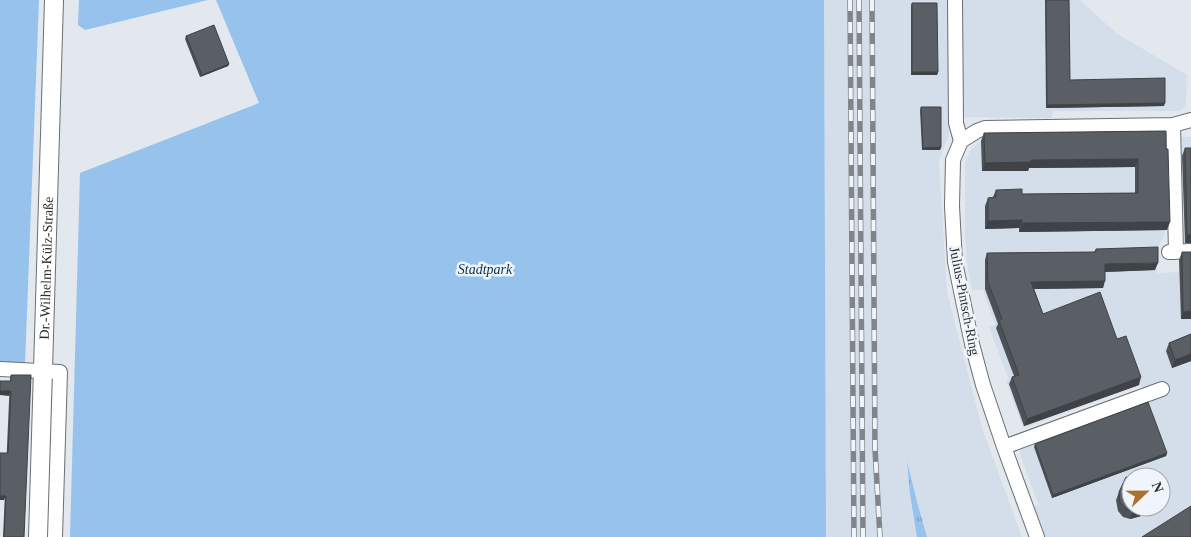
<svg xmlns="http://www.w3.org/2000/svg" width="1191" height="537" font-family="'Times New Roman',serif">
  <style>
    .built { fill: #d3deea; fill-rule: evenodd }
    .grass { fill: url(#grass-tufts) }
    .park { fill: #96c2eb }
    .lines { fill: none; stroke-linecap: round; stroke-linejoin: round }
    .minor-casing { stroke: #696f74; stroke-width: 16 }
    .major-casing { stroke: #696f74; stroke-width: 20 }
    .minor { stroke: #fff; stroke-width: 14 }
    .major { stroke: #fff; stroke-width: 18 }
    .rail-casing { stroke: #818589; stroke-width: 5.5 }
    .rail { stroke: #eff5fb; stroke-width: 4; stroke-dasharray: 11; stroke-linecap: butt }
    .wall { fill: #4d5257 }
    .shaded-wall { fill: #3f4247 }
    .building { fill: #5a5f65; stroke: #3f4247 }
    .labels { text-anchor: middle; stroke-width: 5; stroke-linejoin: round; paint-order: stroke }
    .street-label { font-size: 14px; fill: #2d3032; stroke: #eff5fb }
    .park-label { font-size: 14px; font-style: italic; fill: #093251; stroke: #eff5fb }
  </style>
  <defs>
    <pattern id="grass-tufts" width="24" height="20" patternUnits="userSpaceOnUse" patternTransform="scale(1.25)"><rect width="24" height="20" fill="#96c2eb"/><path d="M3 7l-1-3M5 7V3M7 7l1-3M15 17l-1-3M17 17v-4M19 17l1-3" fill="none" stroke="#7b9ebf"/></pattern>
  </defs>
  <rect width="100%" height="100%" fill="#e2e8ee"/>
  <path class="built" d="M 824,0 L 948,0 L 949,135 L 939,160 L 947,292 L 982,428 L 1022,537 L 826,537 Z
    M 961,0 L 1080,0 L 1116,33 L 1187,75 L 1186,105 L 1182,110 L 1178,111 L 1054,111 L 1051,118 L 962,117 Z
    M 1179,137 L 1191,137 L 1191,245 L 1182,245 Z
    M 1164,138 L 1165,233 L 1156,253 L 1157,273 L 1179,272 L 1179,257 L 1191,257 L 1191,537 L 1045,537 L 1034,507 L 1038,504 L 1018,448 L 1146,400 L 1141,385 L 1023,428 L 1006,381 L 1009,380 L 989,327 L 995,325 L 983,290 L 972,290 L 967,263 L 965,235 L 965,163 L 970,151 L 980,141 ZM 1131,477 L 1161,477 L 1161,507 L 1131,507 Z"/>
  <path class="grass" d="M 907,461 L 917,502 L 927,537 L 917,537 L 910,494 Z"/>
  <path class="park" d="M 0,0 L 39,0 L 25,364 L 0,363 Z
    M 79,0 L 208,0 L 85,30 L 78,25 Z
    M 216,0 L 824,0 L 826,537 L 70,537 L 80,173 L 259,103 Z"/>
  <g class="lines">
    <g class="minor-casing">
      <path id="minor" d="M 955,0 L 956,123 L 961,141
        M 1173,125 L 1176,252
        M 1169,252 L 1191,251
        M 0,369 L 60,372 L 55,537
        M 1004,447 L 1162,389
        M 1037,537 L 1004,447 L 983,385 L 972,344 L 955,262 L 952,206 L 953,160 L 961,141 L 977,131 L 985,128 L 1173,125 L 1191,120"/>
    </g>
    <g class="major-casing">
      <g id="major">
        <path id="s1" d="M 38,537 L 54,0"/>
      </g>
    </g>
    <use href="#minor" class="minor"/>
    <use href="#major" class="major"/>
    <g class="rail-casing">
      <path id="rail" d="M 850,0 L 854,537
        M 859,0 L 863,537
        M 872,0 L 875,449 L 880,537"/>
    </g>
    <use href="#rail" class="rail"/>
  </g>
  <path class="wall" d="M 1045,0 L 1069,0 L 1070,80 L 1164,106 L 1046,108 Z
    M 912,3 L 938,72 L 937,75 L 911,75 L 911,6 Z
    M 186,36 L 229,64 L 228,66 L 200,77 L 185,39 Z
    M 921,107 L 941,147 L 940,150 L 922,150 L 920,110 Z
    M 1166,131 L 1167,230 L 1019,232 L 1019,228 L 985,229 L 985,206 L 988,198 L 993,197 L 996,190 L 1022,194 L 1135,193 L 1135,167 L 1029,168 L 1028,171 L 982,171 L 981,141 L 984,133 Z
    M 1185,148 L 1191,243 L 1185,243 L 1182,156 Z
    M 1096,249 L 1155,270 L 1105,272 L 1103,288 L 1034,289 L 1043,314 L 1117,339 L 1139,385 L 1024,426 L 1009,384 L 1012,377 L 1014,376 L 996,328 L 998,324 L 985,289 L 985,260 L 987,253 L 1094,252 Z
    M 1182,252 L 1191,319 L 1181,319 L 1179,260 Z
    M 1191,334 L 1191,361 L 1172,368 L 1166,351 L 1169,343 Z
    M 11,375 L 24,537 L 3,537 L 10,379 Z
    M 1035,444 L 1167,453 L 1166,456 L 1052,498 L 1034,447 Z
    M 1119,492 L 1141,516 L 1130,519 L 1123,517 L 1118,511 L 1116,500 Z"/>
  <path class="shaded-wall" d="M 229,64 L 228,66 L 200,77 L 202,75 Z
    M 912,72 L 938,72 L 937,75 L 911,75 Z
    M 1165,103 L 1164,106 L 1046,108 L 1047,105 Z
    M 941,147 L 940,150 L 922,150 L 923,148 Z
    M 1138,159 L 1135,167 L 1029,168 L 1028,171 L 982,171 L 985,163 L 1031,160 Z
    M 1022,220 L 1019,228 L 985,229 L 988,221 Z
    M 1170,222 L 1167,230 L 1019,232 L 1022,223 Z
    M 1187,235 L 1191,235 L 1191,243 L 1185,243 Z
    M 1158,263 L 1155,270 L 1102,272 L 1105,264 Z
    M 1105,281 L 1103,288 L 1028,289 L 1031,282 Z
    M 1191,311 L 1191,319 L 1181,319 L 1183,312 Z
    M 1191,354 L 1191,361 L 1172,368 L 1175,360 Z
    M 1141,377 L 1139,385 L 1024,426 L 1027,419 Z
    M 0,391 L 11,391 L 9,396 L 0,395 Z
    M 1167,453 L 1166,456 L 1052,498 L 1053,495 Z
    M 0,496 L 6,496 L 4,500 L 0,500 Z
    M 1145,507 L 1147,507 L 1141,516 L 1130,519 L 1133,511 Z"/>
  <path class="building" d="M 1046,0 L 1069,0 L 1070,80 L 1165,78 L 1165,103 L 1047,105 Z
    M 912,3 L 937,3 L 938,72 L 912,72 Z
    M 214,25 L 229,64 L 202,75 L 186,36 Z
    M 921,107 L 941,107 L 941,147 L 923,148 Z
    M 1166,131 L 1166,149 L 1168,149 L 1170,222 L 1022,223 L 1022,220 L 988,221 L 988,198 L 996,197 L 996,190 L 1022,189 L 1022,194 L 1138,193 L 1138,159 L 1031,160 L 1031,162 L 985,163 L 984,133 Z
    M 1185,148 L 1191,148 L 1191,235 L 1187,235 Z
    M 1158,247 L 1158,263 L 1105,264 L 1105,281 L 1031,282 L 1043,314 L 1100,292 L 1117,339 L 1126,336 L 1141,377 L 1027,419 L 1012,377 L 1019,375 L 999,321 L 1002,319 L 988,282 L 987,253 L 1096,252 L 1096,249 Z
    M 1182,252 L 1191,252 L 1191,311 L 1183,312 Z
    M 1191,334 L 1191,354 L 1175,360 L 1169,343 Z
    M 11,375 L 31,375 L 24,537 L 4,537 L 6,496 L 0,496 L 0,453 L 8,453 L 11,391 L 0,391 L 0,381 L 11,381 Z
    M 1148,402 L 1167,453 L 1053,495 L 1035,444 Z
    M 1126,477 L 1131,478 L 1131,507 L 1145,507 L 1144,508 L 1133,511 L 1126,509 L 1120,503 L 1119,492 Z
    M 1191,506 L 1191,537 L 1142,537 Z"/>
  <g class="labels">
    <g class="street-label">
      <text dy="5" stroke="none"><textPath href="#s1" startOffset="269">Dr.-Wilhelm-Külz-Straße</textPath></text>
      <text transform="translate(965 301) rotate(79)" y="5">Julius-Pintsch-Ring</text>
    </g>
    <g class="park-label">
      <text x="485" y="274">Stadtpark</text>
    </g>
  </g>
  <g transform="translate(1146 492) rotate(68)"><circle r="24" fill="#eff5fb" stroke="#a1a6ab"/>
  <path d="M0-4L9 19L0 12L-9 19Z" fill="#aa7130"/>
  <text y="-8" font-size="14" font-weight="bold" text-anchor="middle" fill="#2d3032">N</text>
  </g>
</svg>
